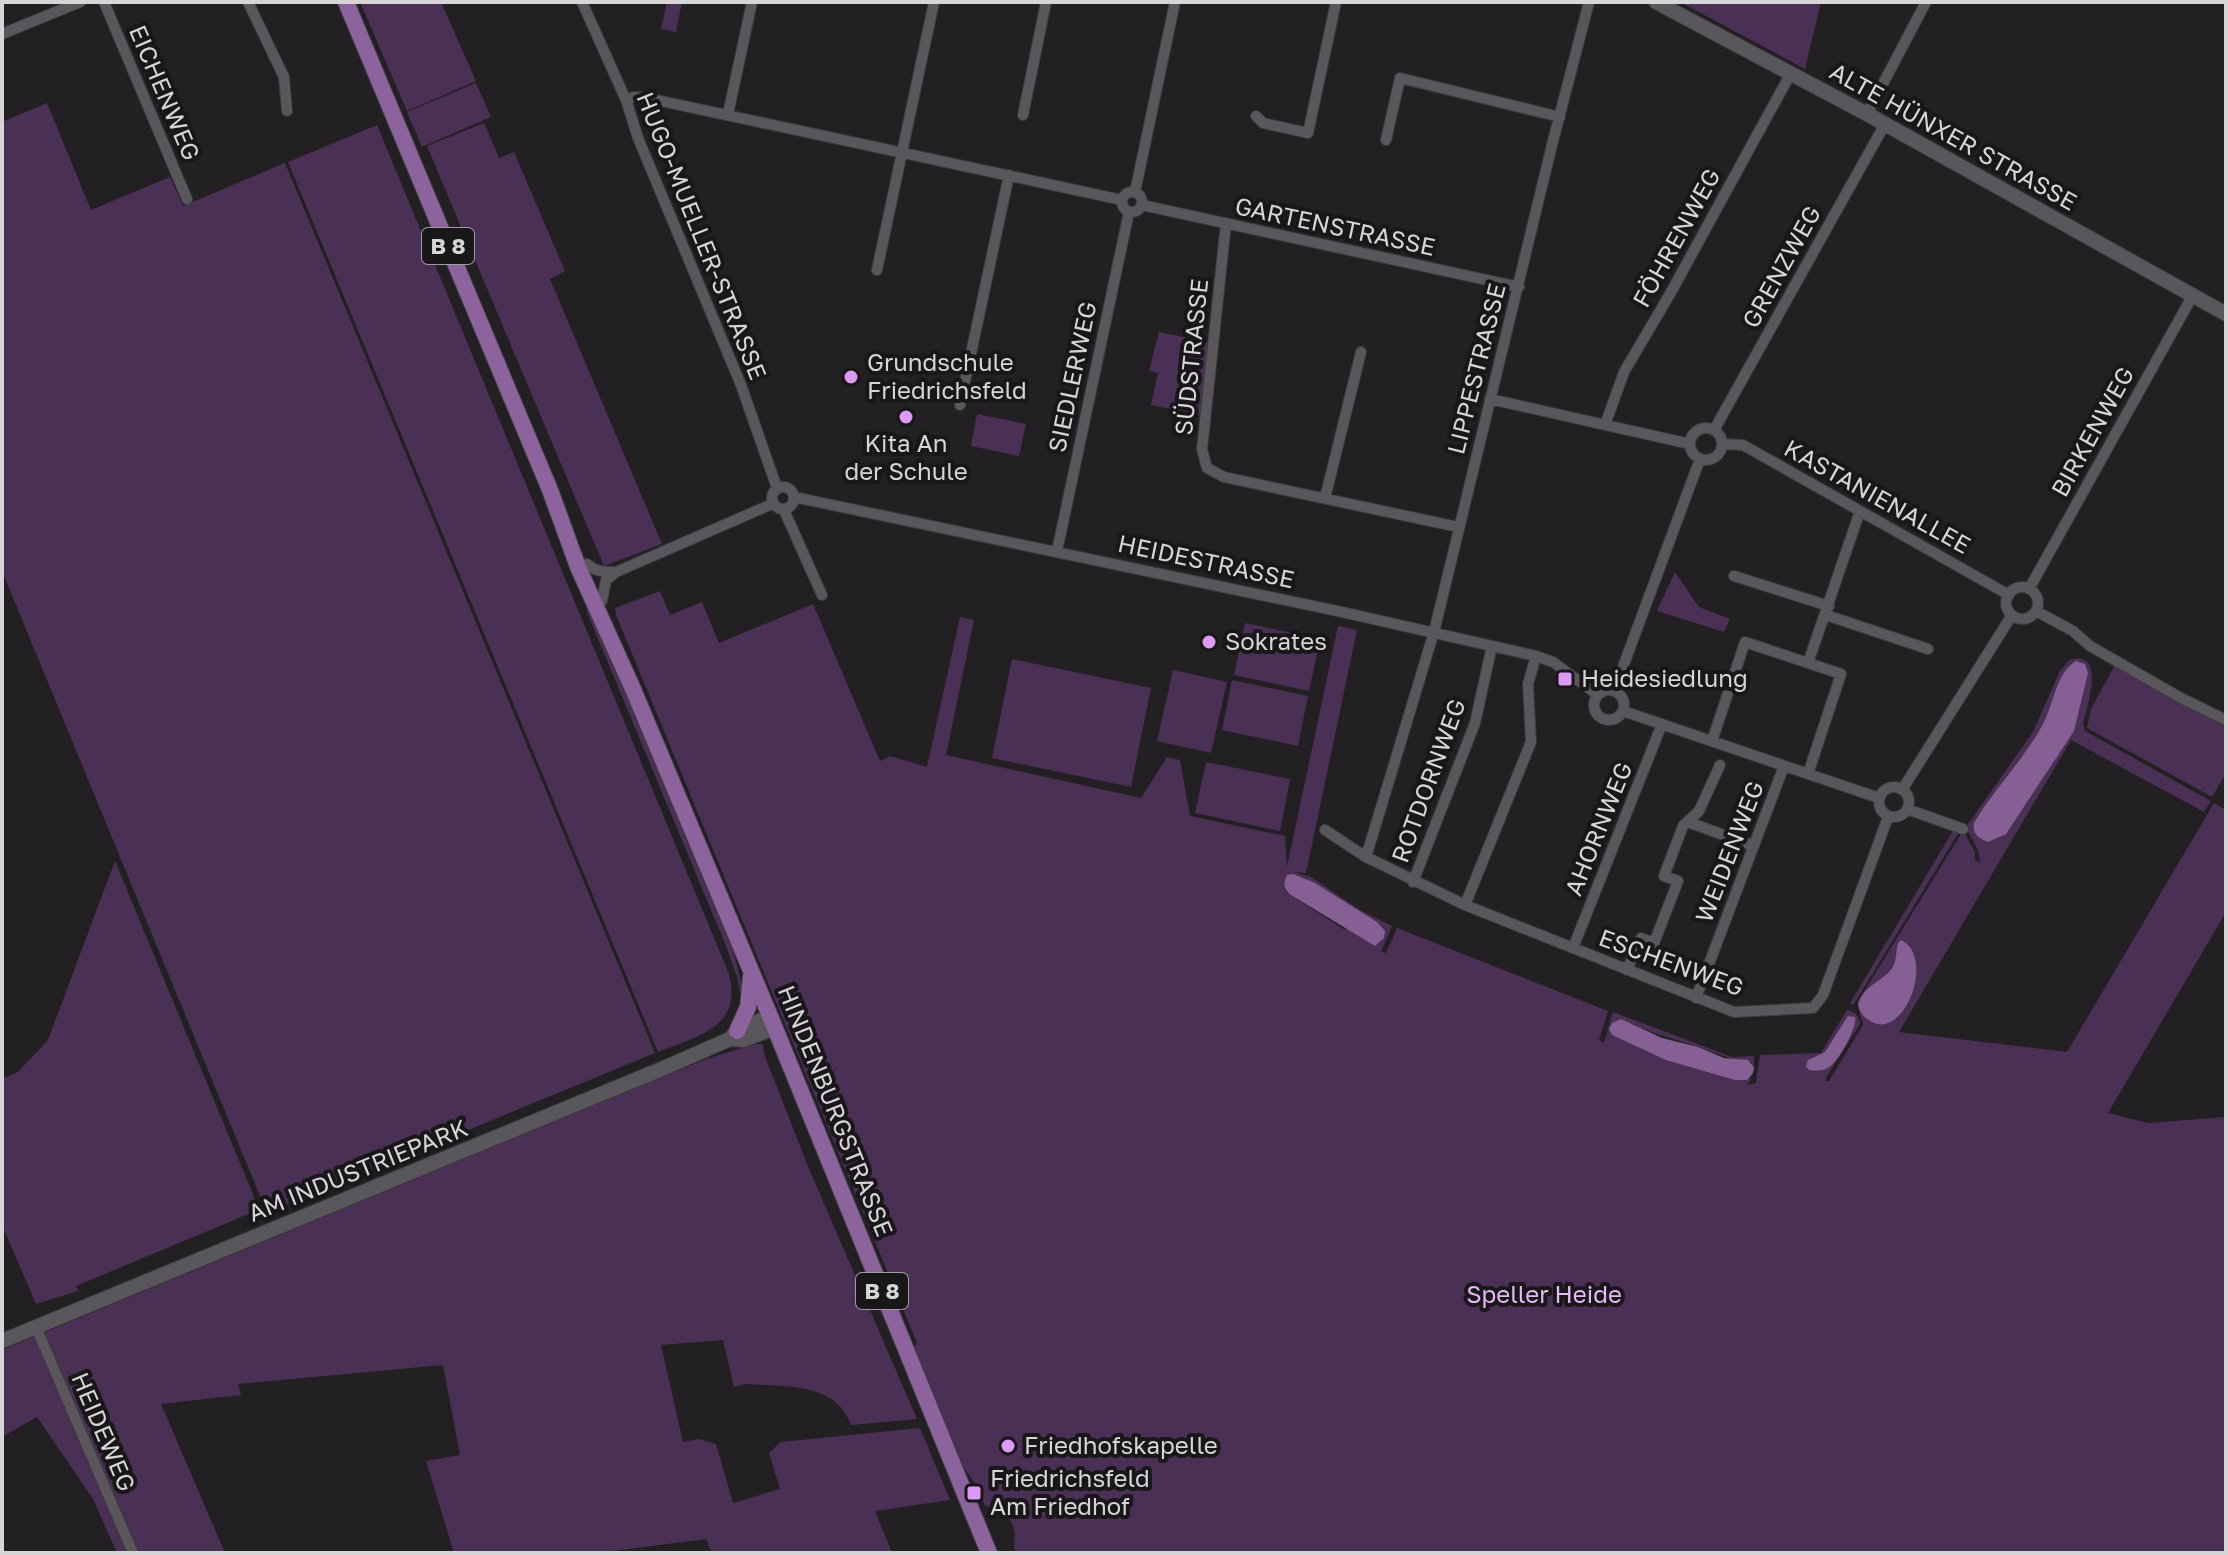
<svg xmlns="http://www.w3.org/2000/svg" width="2228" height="1555" font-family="'Golos Text',sans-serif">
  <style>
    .green { fill: #4b3055; fill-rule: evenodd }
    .water { fill: #865f94 }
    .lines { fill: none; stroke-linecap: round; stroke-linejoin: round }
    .street-casing { stroke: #3d3b3e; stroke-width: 12 }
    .secondary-casing { stroke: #3d3b3e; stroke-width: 16 }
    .primary-casing { stroke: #3d3b3e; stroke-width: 18 }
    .street { stroke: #5a575c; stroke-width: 10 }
    .secondary { stroke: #5a575c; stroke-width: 14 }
    .primary { stroke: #8c639c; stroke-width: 16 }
    .poi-dot { fill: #dc99f5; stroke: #19171a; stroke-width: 3 }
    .labels { text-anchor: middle; stroke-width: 8; stroke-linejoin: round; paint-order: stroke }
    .shield { fill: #19171a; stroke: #9e9c9f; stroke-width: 2 }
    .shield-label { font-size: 22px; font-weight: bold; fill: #d7d5d8 }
    .street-label { font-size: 24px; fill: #d7d5d8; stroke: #19171a }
    .poi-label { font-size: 24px; fill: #d7d5d8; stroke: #19171a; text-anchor: start }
    .park-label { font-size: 24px; fill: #e5b8f6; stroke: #19171a }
  </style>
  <rect width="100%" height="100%" fill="#222023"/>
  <path class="green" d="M 360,2 L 441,2 L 476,81 L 407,111 Z
    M 667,2 L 682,2 L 676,32 L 661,29 Z
    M 1680,2 L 1821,2 L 1805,69 Z
    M 476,83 L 491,117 L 422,147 L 407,112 Z
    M 47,103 L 91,210 L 170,177 L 183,206 L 285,163 L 655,1053 L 267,1213 L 2,571 L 2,122 Z
    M 484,123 L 499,158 L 514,152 L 565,271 L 550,279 L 662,544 L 604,566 L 427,146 Z
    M 377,125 L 729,974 C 743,1027 698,1036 658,1052 L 288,162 Z
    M 1159,332 L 1208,342 L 1200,415 L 1151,405 L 1158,373 L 1149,371 Z
    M 977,414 L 1026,424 L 1019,456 L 971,446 Z
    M 1675,572 L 1699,607 L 1730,619 L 1724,632 L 1657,611 Z
    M 660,591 L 670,615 L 702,602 L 719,643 L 813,604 L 880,761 L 890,756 L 927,767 L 960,617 L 974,620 L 946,755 L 1141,798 L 1167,757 L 1180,760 L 1190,816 L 1285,836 L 1287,867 L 1338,626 L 1357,630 L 1306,873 L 1294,872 L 1311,877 L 1360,910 L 1392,926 L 1381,952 L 1386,953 L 1397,928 L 1608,1011 L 1599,1040 L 1604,1043 L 1613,1012 L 1732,1057 L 1754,1056 L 1754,1067 L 1751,1062 C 1728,1059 1716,1053 1695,1046 C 1667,1037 1648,1032 1621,1019 L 1613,1023 L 1612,1035 L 1673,1062 L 1750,1078 L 1753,1073 L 1748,1085 L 1756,1083 L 1760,1055 L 1821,1053 L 1847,1010 C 1854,1011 1860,1016 1860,1024 L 1827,1076 L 1825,1081 L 1829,1081 L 1863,1025 L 1857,1003 L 1961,834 L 1965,834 L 1975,852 L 1975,860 L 1980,863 L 1978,850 L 1966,827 L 2033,732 L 2060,671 L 2069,660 C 2107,648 2087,707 2083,724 L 2085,731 L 2211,801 L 2204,812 L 2071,740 L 1899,1032 L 2067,1052 L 2214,803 L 2226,810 L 2226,912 L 2108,1113 L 2148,1123 L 2226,1117 L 2226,1553 L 1017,1553 L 1014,1548 C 1017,1525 1010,1510 985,1506 L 977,1486 L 957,1458 L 913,1348 L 917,1343 L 616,615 L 615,608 ZM 1315,883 L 1349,905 L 1345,930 L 1291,895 L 1285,891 L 1284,884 Z
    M 592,608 L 733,948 L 742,987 L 742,1002 L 737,977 L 724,941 L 586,610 Z
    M 1245,623 L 1320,639 L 1309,691 L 1234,675 Z
    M 1012,659 L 1151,688 L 1131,787 L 992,758 Z
    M 2115,665 L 2226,724 L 2226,773 L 2212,797 L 2087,728 L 2091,709 Z
    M 1173,670 L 1227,682 L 1211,753 L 1157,741 Z
    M 1232,680 L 1308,696 L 1298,746 L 1222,730 Z
    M 1206,762 L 1290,779 L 1280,831 L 1195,813 Z
    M 1954,829 L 1959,832 L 1854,1004 L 1849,1005 Z
    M 115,861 L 257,1204 L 253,1212 L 76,1286 L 78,1291 L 36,1304 L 2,1225 L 2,1079 L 18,1072 L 48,1040 Z
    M 755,1044 L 763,1044 L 764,1054 L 807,1164 L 917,1419 L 851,1425 C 836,1381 784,1387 745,1384 L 734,1387 L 723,1340 L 661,1345 L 683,1442 L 699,1439 L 716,1444 L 733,1503 L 780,1489 L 769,1453 L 781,1442 L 920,1428 L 950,1500 L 875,1511 L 892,1553 L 712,1553 L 706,1539 L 597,1553 L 454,1553 L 426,1461 L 460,1455 L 443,1365 L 238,1384 L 241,1395 L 161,1404 L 225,1553 L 117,1553 L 93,1499 L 37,1417 L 2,1437 L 2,1350 L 706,1059 Z"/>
  <path class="water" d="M 2076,661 L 2085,664 L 2088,673 L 2074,731 L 2006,834 L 1988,842 C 1979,839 1972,834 1974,823 C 1995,787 2026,758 2045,720 C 2054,701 2057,672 2076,661 Z
    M 1293,874 L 1315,883 L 1377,922 L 1385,931 L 1384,938 L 1375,946 L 1291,895 C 1283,889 1283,884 1287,875 Z
    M 1901,940 C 1938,958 1901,1049 1866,1018 C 1862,1015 1857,1008 1859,1002 C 1863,988 1880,981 1889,972 C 1898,963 1895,953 1898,943 Z
    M 1848,1016 L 1855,1017 C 1858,1026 1838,1063 1828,1068 C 1822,1071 1815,1071 1809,1070 L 1806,1066 L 1808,1060 L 1825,1052 Z
    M 1621,1019 L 1662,1038 L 1698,1047 L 1724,1058 L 1748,1060 L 1754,1067 L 1753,1073 L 1747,1080 L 1735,1080 L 1666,1060 L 1612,1035 L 1609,1029 L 1612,1023 Z"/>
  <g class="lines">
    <g class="street-casing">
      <path id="street" d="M 104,2 L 187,199
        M 248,2 L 284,77 L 287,111
        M 582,2 L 626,100 L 638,138 L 741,385 L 777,488
        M 2,34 L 80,2
        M 626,100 L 634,97 L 647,98 L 1122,200
        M 728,114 L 752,2
        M 1867,114 L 1926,2
        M 1023,115 L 1046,2
        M 1256,116 L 1263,123 L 1308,133 L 1336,2
        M 1386,140 L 1400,78 L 1560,117
        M1122 202a10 10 0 1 1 20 0a10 10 0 1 1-20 0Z
        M 1135,192 L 1175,2
        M 1142,205 L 1519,287
        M 1226,223 L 1202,449 L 1207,468 L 1224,477 L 1458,527
        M 877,270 L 934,2
        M 1490,399 L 1690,444
        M 960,405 L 1009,175
        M 1605,425 L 1624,372 L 1670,294 L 1791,73
        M1690 444a16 16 0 1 1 32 0a16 16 0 1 1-32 0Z
        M 1714,430 L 1885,124
        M 1722,444 L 1743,445 L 2009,595
        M772 498a11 11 0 1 1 22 0a11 11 0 1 1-22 0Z
        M 794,497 L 1342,612 L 1536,656 L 1553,662 L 1598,695
        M 1325,498 L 1361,352
        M 784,510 L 822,595
        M 1057,551 L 1129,212
        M 587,564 C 596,572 605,572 616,572
        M 1734,576 L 1829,606
        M2006 603a16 16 0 1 1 32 0a16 16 0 1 1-32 0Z
        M 2029,589 L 2193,295
        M 602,601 L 606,580 L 616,572 L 772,504
        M 2036,611 L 2073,631 L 2090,646 L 2181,698 L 2226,720
        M 1826,615 L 1928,649
        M 1536,656 L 1528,684 L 1531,742 L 1465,905 L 1366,857 L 1434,632 L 1552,145 L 1589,2
        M 1808,663 L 1860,511
        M1594 705a15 15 0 1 1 30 0a15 15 0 1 1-30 0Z
        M 1614,691 L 1700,459
        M 1623,711 L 1879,798
        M 1712,741 L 1745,642 L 1841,674 L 1808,774
        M1879 802a15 15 0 1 1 30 0a15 15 0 1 1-30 0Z
        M 1902,790 L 2012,615
        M 1907,809 L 1963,829
        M 1688,822 L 1754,846
        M 1325,830 L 1366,857
        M 1413,882 L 1475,723 L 1492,646
        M 1465,905 L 1734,1012 L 1813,1008 L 1823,995 L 1888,817
        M 1573,948 L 1662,724
        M 1627,970 L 1641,938 L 1654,943 L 1678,881 L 1664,876 L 1683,826 L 1699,811 L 1720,765
        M 1696,998 L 1784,766
        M 36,1327 L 133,1553"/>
    </g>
    <g class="secondary-casing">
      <path id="secondary" d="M 1656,2 L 1867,114 L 2226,314
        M 730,1039 L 743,1040 L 775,1028
        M 2,1341 L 664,1068 L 730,1039 L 737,1031 L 770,1016"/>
    </g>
    <g class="primary-casing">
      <path id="primary" d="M 346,2 L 550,490 L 578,567 L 633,689 L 770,1016 L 989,1553
        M 737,1031 L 748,1007 L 751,976"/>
    </g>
    <use href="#street" class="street"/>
    <use href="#secondary" class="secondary"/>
    <use href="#primary" class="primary"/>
  </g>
  <g class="poi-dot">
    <circle cx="851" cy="377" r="8"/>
    <circle cx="906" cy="417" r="8"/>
    <circle cx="1209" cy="642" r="8"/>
    <rect x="1557" y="671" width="16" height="16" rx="4"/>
    <circle cx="1008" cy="1446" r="8"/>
    <rect x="966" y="1485" width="16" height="16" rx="4"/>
  </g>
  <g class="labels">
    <g class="shield">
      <rect x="422" y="228" width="52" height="36" rx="6"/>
      <rect x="856" y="1273" width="52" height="36" rx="6"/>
    </g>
    <g class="shield-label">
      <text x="448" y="254">B 8</text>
      <text x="882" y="1299">B 8</text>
    </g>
    <g class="street-label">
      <text transform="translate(164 93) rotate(67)" y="8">EICHENWEG</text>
      <text transform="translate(1953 137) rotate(29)" y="8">ALTE HÜNXER STRASSE</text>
      <text transform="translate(1335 227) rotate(12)" y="8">GARTENSTRASSE</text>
      <text transform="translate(701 236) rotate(68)" y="8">HUGO-MUELLER-STRASSE</text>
      <text transform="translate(1677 238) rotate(-61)" y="8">FÖHRENWEG</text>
      <text transform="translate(1782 267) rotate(-61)" y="8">GRENZWEG</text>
      <text transform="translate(1192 357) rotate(-84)" y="8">SÜDSTRASSE</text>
      <text transform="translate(1477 369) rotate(-76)" y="8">LIPPESTRASSE</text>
      <text transform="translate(1073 377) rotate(-78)" y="8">SIEDLERWEG</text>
      <text transform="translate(2093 432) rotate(-61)" y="8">BIRKENWEG</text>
      <text transform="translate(1877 497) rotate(29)" y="8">KASTANIENALLEE</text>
      <text transform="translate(1206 562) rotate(12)" y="8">HEIDESTRASSE</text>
      <text transform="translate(1429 781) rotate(-70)" y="8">ROTDORNWEG</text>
      <text transform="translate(1599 829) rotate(-68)" y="8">AHORNWEG</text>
      <text transform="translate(1730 852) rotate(-69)" y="8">WEIDENWEG</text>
      <text transform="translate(1671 963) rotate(20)" y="8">ESCHENWEG</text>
      <text transform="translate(835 1111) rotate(68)" y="8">HINDENBURGSTRASSE</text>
      <text transform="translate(358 1171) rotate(-22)" y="8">AM INDUSTRIEPARK</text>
      <text transform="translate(103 1432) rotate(67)" y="8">HEIDEWEG</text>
    </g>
    <g class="poi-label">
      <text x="867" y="371">Grundschule<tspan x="867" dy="28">Friedrichsfeld</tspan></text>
      <text x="906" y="452" text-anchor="middle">Kita An<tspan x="906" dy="28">der Schule</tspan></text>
      <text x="1225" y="650">Sokrates</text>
      <text x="1581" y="687">Heidesiedlung</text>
      <text x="1024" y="1454">Friedhofskapelle</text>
      <text x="990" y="1487">Friedrichsfeld<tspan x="990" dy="28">Am Friedhof</tspan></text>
    </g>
    <g class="park-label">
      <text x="1544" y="1303">Speller Heide</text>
    </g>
  </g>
  <rect width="2228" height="1555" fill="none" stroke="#d7d5d8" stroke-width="8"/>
</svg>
